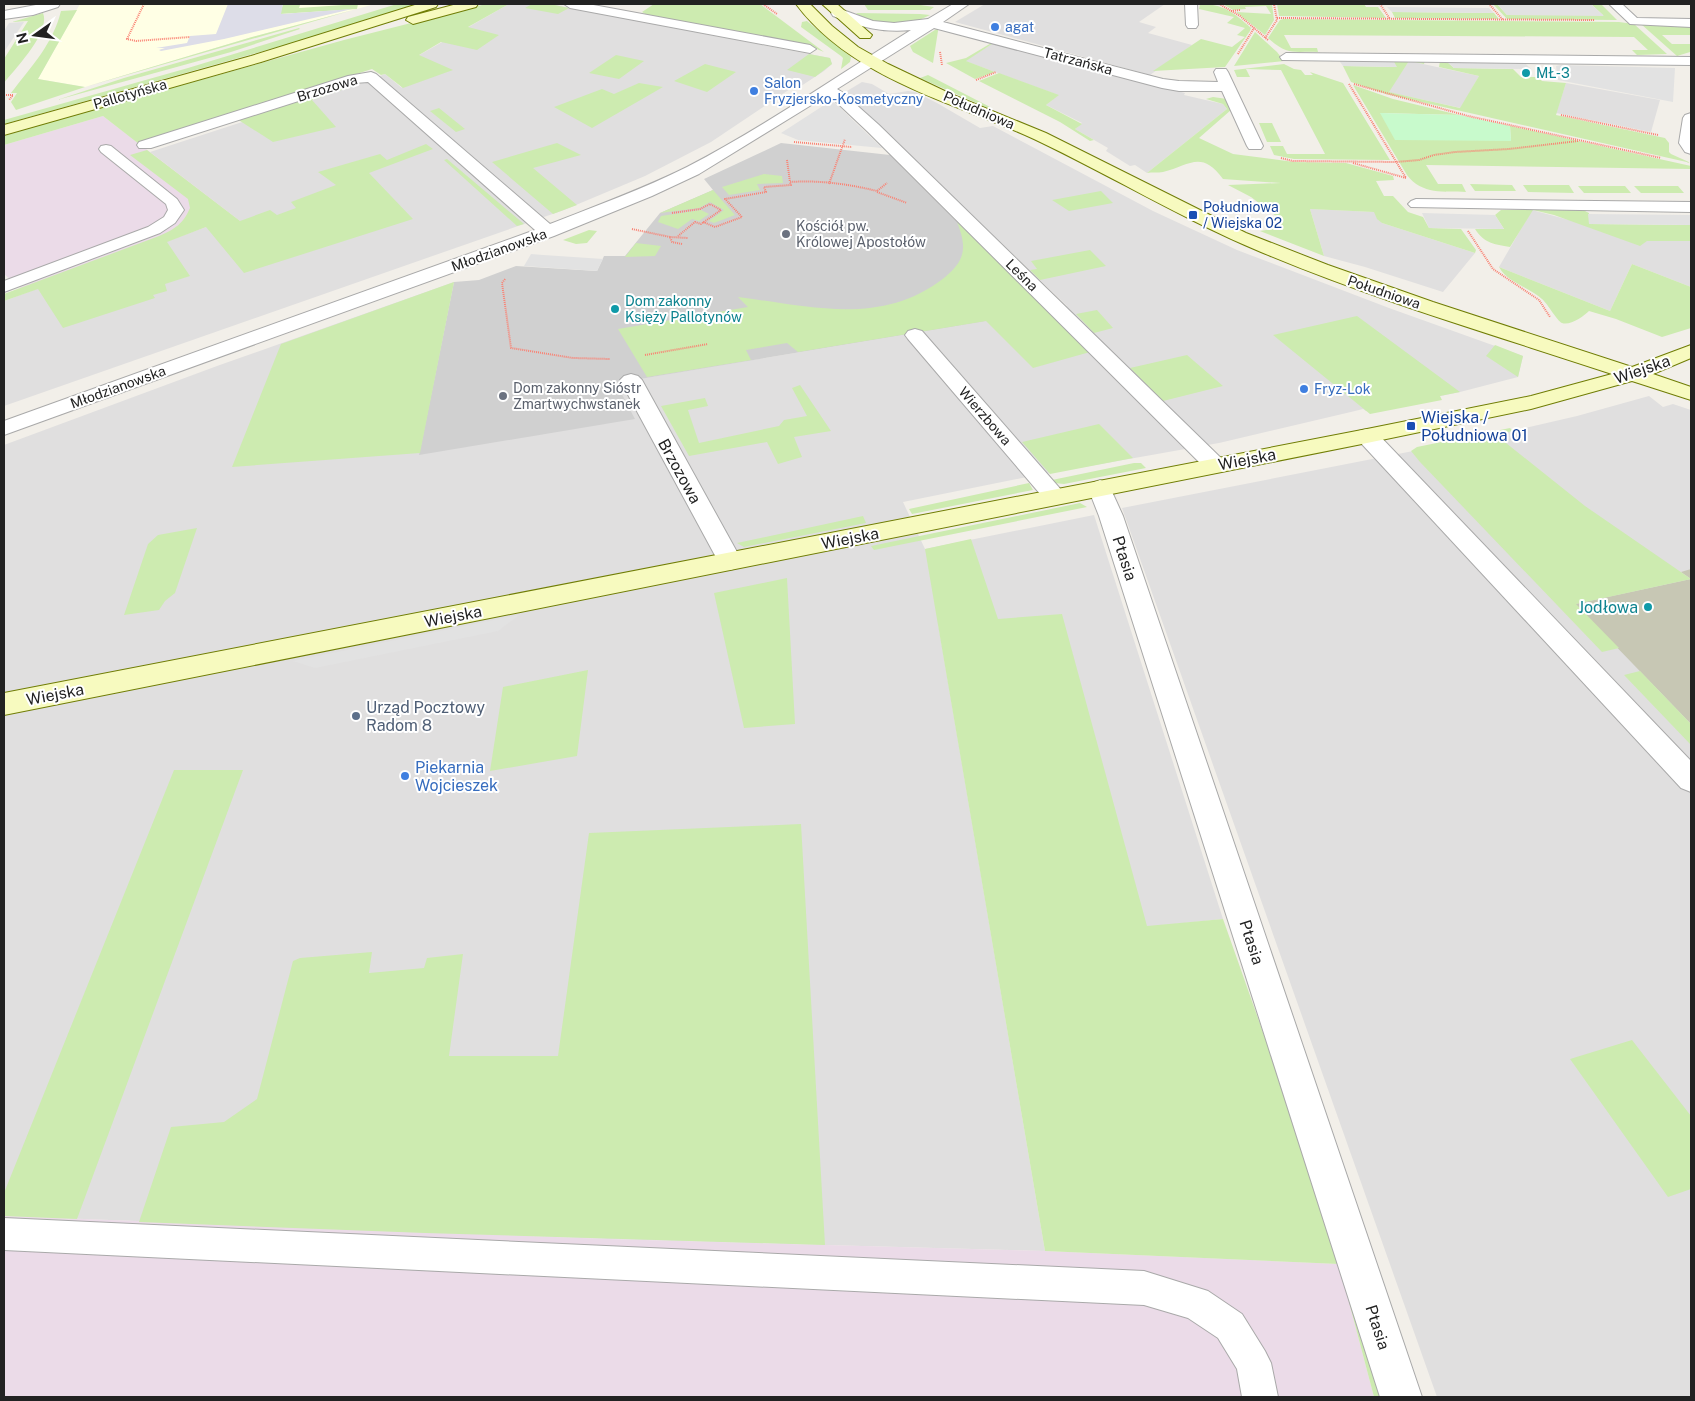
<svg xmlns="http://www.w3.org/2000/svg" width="1695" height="1401" font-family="'Public Sans',sans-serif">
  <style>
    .residential { fill: #e0dfdf }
    .industrial { fill: #ebdbe8 }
    .education { fill: #ffffe5 }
    .religious { fill: #d0d0d0 }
    .construction { fill: #c7c7b4 }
    .grass { fill: #cdebb0 }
    .park { fill: #c8facc }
    .parking { fill: #e2e2e2 }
    .plaza { fill: #dddde8 }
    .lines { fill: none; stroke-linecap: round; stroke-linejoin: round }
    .lane-casing { stroke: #a9a9a9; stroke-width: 2 }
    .street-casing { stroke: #a9a9a9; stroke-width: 2 }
    .secondary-casing { stroke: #707d05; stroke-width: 2 }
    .path { stroke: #fa8072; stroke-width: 2; stroke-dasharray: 1 1; stroke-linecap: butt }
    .lane { fill: #fff; fill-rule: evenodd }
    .street { fill: #fff; fill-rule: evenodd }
    .secondary { fill: #f7fabf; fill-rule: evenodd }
    .shop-dot { fill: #3f7fe0; stroke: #fff; stroke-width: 2 }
    .culture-dot { fill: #0f9aa8; stroke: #fff; stroke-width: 2 }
    .transit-dot { fill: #1a4fb4; stroke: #fff; stroke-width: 2 }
    .worship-dot { fill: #6b7280; stroke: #fff; stroke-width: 2 }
    .service-dot { fill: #5c6f8a; stroke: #fff; stroke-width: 2 }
    .labels { text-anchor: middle; stroke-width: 4; stroke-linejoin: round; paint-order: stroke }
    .far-shop-label { font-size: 14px; fill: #366cbe; stroke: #fff; text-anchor: start }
    .far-street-label { font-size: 14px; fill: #222; stroke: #fff }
    .far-culture-label { font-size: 14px; fill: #0d838f; stroke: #fff; text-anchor: start }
    .far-transit-label { font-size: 14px; fill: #164399; stroke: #fff; text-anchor: start }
    .far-worship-label { font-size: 14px; fill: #5b616d; stroke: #fff; text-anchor: start }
    .street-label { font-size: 16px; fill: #222; stroke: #fff }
    .transit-label { font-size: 16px; fill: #164399; stroke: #fff; text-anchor: start }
    .culture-label { font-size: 16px; fill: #0d838f; stroke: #fff; text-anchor: end }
    .service-label { font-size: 16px; fill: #4e5e75; stroke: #fff; text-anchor: start }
    .shop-label { font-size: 16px; fill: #366cbe; stroke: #fff; text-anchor: start }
  </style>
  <rect width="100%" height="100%" fill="#f2efe9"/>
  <path class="residential" d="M 509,4 L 550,4 L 830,58 L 832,64 L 824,71 L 798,88 L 793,87 L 711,142 L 645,176 L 564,210 L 4,406 L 4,301 L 206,227 L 240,221 L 150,152 L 359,84 L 385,74 L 402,88 L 393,70 Z
    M 985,4 L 1165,4 L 1139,22 L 1156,27 L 1148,33 L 1192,45 L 1150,75 L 955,22 Z
    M 995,42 L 1185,93 L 1184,95 L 1223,104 L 1227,109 L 1147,173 L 1135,165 L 1130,166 L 1106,151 L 1108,148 L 1075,129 L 1082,123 L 1046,105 L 1058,95 L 965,61 Z
    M 1409,61 L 1479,76 L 1461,108 L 1388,92 Z
    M 862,82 L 872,84 L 889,94 L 908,91 L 915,92 L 937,103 L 980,128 L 993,126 L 1153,211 L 1237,250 L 1389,308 L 1523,356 L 1518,377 L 1460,392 L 1366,411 L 1363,409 L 1355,411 L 1219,443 L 1022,478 L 903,502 L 925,549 L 1094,515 L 1223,919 L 1147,927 L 938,623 L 1045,1251 L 609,1239 L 4,1216 L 4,445 L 217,366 L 454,282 L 420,453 L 634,418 L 615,383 L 1046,311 L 1067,306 L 847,95 L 847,91 Z
    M 1566,83 L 1660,100 L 1651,132 L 1556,113 Z
    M 1310,209 L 1375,212 L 1382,223 L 1475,253 L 1443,292 L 1365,267 L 1324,256 Z
    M 1532,210 L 1647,241 L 1691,241 L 1691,287 L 1632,264 L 1610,311 L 1499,267 Z
    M 1649,396 L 1663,407 L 1673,404 L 1691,410 L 1691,1397 L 1437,1397 L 1122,508 L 1495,435 L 1577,416 Z"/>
  <path class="industrial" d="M 103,116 L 240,221 L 206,227 L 26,293 L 4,274 L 4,145 Z
    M 4,1216 L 609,1239 L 1045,1251 L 1339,1264 L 1374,1397 L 4,1397 Z"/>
  <path class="education" d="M 80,4 L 375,4 L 252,37 L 85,87 L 38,79 Z"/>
  <path class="religious" d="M 781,143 L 890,155 L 1046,311 L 616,383 L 635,419 L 419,455 L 454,282 L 479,280 L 516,266 L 597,271 L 604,256 L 625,256 L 660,213 L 713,190 L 704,179 Z"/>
  <path class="construction" d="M 1691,569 L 1691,724 L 1575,604 L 1691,579 L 1681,572 Z"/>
  <path class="grass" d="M 283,4 L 300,5 L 299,8 L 358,4 L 357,9 L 280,14 Z
    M 397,4 L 421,4 L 331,32 L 4,124 L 4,120 L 188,68 Z
    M 486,4 L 509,4 L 468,27 L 499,35 L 477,50 L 441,42 L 419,55 L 453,70 L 403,88 L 385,74 L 381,75 L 372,69 L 139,144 L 103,116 L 4,145 L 4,136 L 46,123 L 344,40 Z
    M 532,4 L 550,4 L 569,8 L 558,14 L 525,8 Z
    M 654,4 L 760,4 L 824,52 L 807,45 L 647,15 L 642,12 Z
    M 864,4 L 914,4 L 934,7 L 930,10 L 868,10 Z
    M 1200,4 C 1223,4 1233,12 1251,28 L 1250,31 L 1225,67 L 1153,71 L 1201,39 L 1232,47 L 1245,37 L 1237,35 L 1245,28 L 1227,23 L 1234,17 L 1199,9 Z
    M 1223,4 L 1272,4 L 1274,20 L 1265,35 L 1236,12 L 1271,14 L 1266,6 L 1245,7 L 1246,9 L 1233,10 Z
    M 1277,4 L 1364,4 L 1366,7 L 1378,7 L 1386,18 L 1279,16 Z
    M 1493,4 L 1497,4 L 1507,15 L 1603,15 L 1591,4 L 1601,4 L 1617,20 L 1507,19 Z
    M 77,10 L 38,79 L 85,87 L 252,37 L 353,10 L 85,87 L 16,110 L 11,102 L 17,93 L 11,93 C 31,67 53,44 61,11 Z
    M 1392,12 L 1494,13 L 1499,19 L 1395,18 Z
    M 43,13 C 51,32 15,69 4,83 L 4,59 L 28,21 L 12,22 Z
    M 856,13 L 920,14 L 930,15 C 909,26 874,30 856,13 Z
    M 1283,19 L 1619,22 L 1634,24 L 1667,54 L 1637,55 L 1632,50 L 1648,50 L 1634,37 L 1284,35 L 1291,48 L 1317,48 L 1318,52 C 1293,51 1288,56 1268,38 L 1280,20 Z
    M 807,21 L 851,57 L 850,62 L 841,69 L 843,58 L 841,56 L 801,27 L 802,22 Z
    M 1641,24 L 1686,25 L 1691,28 L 1691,35 L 1662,35 L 1672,44 L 1691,44 L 1690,52 L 1677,56 Z
    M 299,28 L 300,29 L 231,52 L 57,100 L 124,78 Z
    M 938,28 L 938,31 L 933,63 L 913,52 L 910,46 Z
    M 1255,32 L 1277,52 L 1284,61 L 1234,66 Z
    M 993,42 L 995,42 L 966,61 L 995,72 L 975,79 L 946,63 L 966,58 Z
    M 809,54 L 830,58 L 832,64 L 815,77 L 787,70 Z
    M 616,55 L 644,61 L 619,79 L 589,73 Z
    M 1393,60 L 1425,61 L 1424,64 L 1409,61 L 1389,92 L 1460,108 L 1479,76 L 1439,67 L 1440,61 L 1446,61 L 1454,68 L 1513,69 L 1521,77 L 1538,77 L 1542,81 L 1566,83 L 1556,115 L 1665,138 L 1669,143 L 1669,152 L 1671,154 L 1691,163 L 1386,94 L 1351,82 L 1343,66 L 1396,67 Z
    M 705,64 L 736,72 L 707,92 L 674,81 Z
    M 1284,64 L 1294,69 L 1301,70 L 1305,75 L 1313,75 L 1310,72 L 1343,83 L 1390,160 L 1294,159 L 1274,155 L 1270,146 L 1283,146 L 1287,154 L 1325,154 L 1281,70 L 1246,69 L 1250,77 L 1237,77 L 1234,70 Z
    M 999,73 L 1059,95 L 1046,105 L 1082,124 L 1075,129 L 1094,140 L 1090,141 L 1060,122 L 979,81 Z
    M 928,75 L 992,108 L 990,109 L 920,78 Z
    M 355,80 L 359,84 L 312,100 L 336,127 L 273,142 L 237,119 Z
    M 639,83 L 663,87 L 592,128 L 554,107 L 602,89 L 614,94 Z
    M 1353,85 L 1393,99 L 1459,115 L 1380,113 L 1511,141 L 1510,126 L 1691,166 L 1691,169 L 1426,165 L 1438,184 L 1462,184 L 1466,192 C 1444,191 1422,195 1407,175 Z
    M 1213,97 L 1227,99 L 1231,110 L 1199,138 L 1233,154 L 1294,162 L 1346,163 L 1393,176 L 1394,180 L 1376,181 L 1384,196 L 1393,196 L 1408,212 L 1423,217 L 1429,228 L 1461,229 L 1476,250 L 1475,253 L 1382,223 L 1377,219 L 1374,212 L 1310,209 L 1324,256 L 1260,231 L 1277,228 L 1280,219 L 1251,197 L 1228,185 L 1281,183 L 1223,179 C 1201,149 1189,166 1163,172 C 1158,173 1152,172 1147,173 L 1227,109 L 1223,104 L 1206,99 Z
    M 439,108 L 465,129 L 456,132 L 430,111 Z
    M 1259,123 L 1272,123 L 1281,142 L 1267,142 Z
    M 557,143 L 581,155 L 533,168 L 577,205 L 553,214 L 492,162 Z
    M 426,144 L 433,149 L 369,173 L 413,219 L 244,273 L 206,227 L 167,242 L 190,276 L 165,284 L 167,291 L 153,295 L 155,298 L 63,328 L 38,289 L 4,301 L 4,294 L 159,236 C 175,229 183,224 190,208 L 188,199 L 130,155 L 147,150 L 240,221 L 270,210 L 277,215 L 296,208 L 291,202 L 336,185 L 318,172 L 380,154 L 387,160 Z
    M 447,159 L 524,224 L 517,226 L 444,160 Z
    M 764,174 L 782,176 L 783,183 L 757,184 L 760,190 L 729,195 L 722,187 Z
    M 1470,184 L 1512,185 L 1516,191 L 1475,191 Z
    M 1523,185 L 1569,185 L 1574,193 L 1528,192 Z
    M 1578,186 L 1625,186 L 1631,193 L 1584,193 Z
    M 1634,186 L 1678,186 L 1684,193 L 1641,193 Z
    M 713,190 L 735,215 L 714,223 L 709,221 L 724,210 L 710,202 L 699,208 L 660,213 Z
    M 1101,191 L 1113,203 L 1069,211 L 1052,200 Z
    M 701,210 L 709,214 L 699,221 L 692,219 L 678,229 L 658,222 L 661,216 Z
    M 1501,210 L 1583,210 L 1589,213 L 1589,224 L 1691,225 L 1691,241 L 1647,241 L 1640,246 L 1554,215 L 1533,210 L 1510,247 C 1494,244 1485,244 1475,229 L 1504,229 L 1495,215 Z
    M 957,222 L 1090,352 L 1033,368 L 986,321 L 798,352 L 787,343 L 746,350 L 751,360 L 647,377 L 618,329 L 748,307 L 738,297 C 810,306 881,327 944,278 C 966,260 967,247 957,222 Z
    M 589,230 L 597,231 L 587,243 L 576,244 L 563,240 Z
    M 636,243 L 661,246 L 655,256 L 625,257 Z
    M 1090,250 L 1106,266 L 1040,280 L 1030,270 L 1037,269 L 1031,261 Z
    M 1632,264 L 1691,287 L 1691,328 L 1662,337 L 1616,319 L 1589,311 C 1584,316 1570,326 1562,323 C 1557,321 1548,304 1542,299 C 1529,287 1508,283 1499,267 L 1610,311 Z
    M 454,282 L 420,453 L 232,467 L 281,344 Z
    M 1097,310 L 1113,328 L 1094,333 L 1076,314 Z
    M 1357,316 L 1460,392 L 1440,396 L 1442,400 L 1370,414 L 1273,335 Z
    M 1495,345 L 1523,356 L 1518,377 L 1486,356 Z
    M 1187,355 L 1223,386 L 1163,401 L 1130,368 Z
    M 800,385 L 831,431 L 794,437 L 802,457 L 778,464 L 767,442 L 689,456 L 661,406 L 705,398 L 708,406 L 688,410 L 699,443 L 779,426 L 784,420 L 807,416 L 792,388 Z
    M 1099,424 L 1133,458 L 1050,474 L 1022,442 Z
    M 1510,428 L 1513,431 L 1496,435 L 1585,506 L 1691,579 L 1576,604 L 1619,648 L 1602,652 L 1420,462 L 1411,451 L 1417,447 Z
    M 1134,463 L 1141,463 L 1146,468 L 1064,484 L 1054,483 L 1052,480 Z
    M 1029,483 L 1033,490 L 912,514 L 909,509 Z
    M 1080,503 L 1087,507 L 874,550 L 871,546 Z
    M 863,516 L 866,523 L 744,547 L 737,543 Z
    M 197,528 L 175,593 L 165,601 L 159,610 L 124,615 L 148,544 L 158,535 Z
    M 971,539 L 998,619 L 1062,614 L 1147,926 L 1223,919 L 1343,1259 L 1384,1397 L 1374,1397 L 1339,1264 L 1045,1251 L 925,549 Z
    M 787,578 L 795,724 L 744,728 L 714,593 Z
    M 588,670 L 577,756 L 490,771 L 503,687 Z
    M 1640,671 L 1691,724 L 1691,745 L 1624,675 Z
    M 174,770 L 243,770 L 77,1219 L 4,1216 L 4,1193 Z
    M 801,824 L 825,1245 L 425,1233 L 139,1222 L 171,1127 L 224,1122 L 257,1099 L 293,961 L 300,958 L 372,952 L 369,973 L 424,968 L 427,958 L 463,954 L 449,1056 L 558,1056 L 589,833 Z
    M 1632,1040 L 1691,1116 L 1691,1189 L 1668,1197 L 1570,1059 Z"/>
  <path class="park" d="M 1380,113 L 1459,115 L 1510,126 L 1511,141 L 1395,140 Z"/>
  <path class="parking" d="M 1497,4 L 1591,4 L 1604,16 L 1507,15 Z
    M 1387,7 L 1489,8 L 1494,13 L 1392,12 Z
    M 24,22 L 4,52 L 4,31 L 9,23 Z
    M 1338,59 L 1393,60 L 1397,67 L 1343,66 Z
    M 1446,61 L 1524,62 L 1531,69 L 1454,68 Z
    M 1561,65 L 1675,68 L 1673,102 L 1558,80 L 1556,66 Z
    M 832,100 L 882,148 L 798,140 L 781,133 Z
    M 1422,213 L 1495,215 L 1504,229 L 1429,228 Z
    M 1588,214 L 1691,215 L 1691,225 L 1589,224 Z
    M 531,254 L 543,255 L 603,259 L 597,271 L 524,266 Z
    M 519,615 L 498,631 L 315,668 L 293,661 Z"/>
  <path class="plaza" d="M 228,4 L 283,4 L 281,14 L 352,9 L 224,39 L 161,51 L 159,50 L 165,48 L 156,48 L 187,43 L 190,36 L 216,34 Z"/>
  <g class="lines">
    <g class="lane-casing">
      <path id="lane" d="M 564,4 L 588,4 L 810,45 L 816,49 L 810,53 L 570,8 Z
        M 1185,4 L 1197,4 L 1198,25 L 1196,28 L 1188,28 L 1186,25 Z
        M 1609,4 L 1622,4 L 1637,18 L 1691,19 L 1691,27 L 1630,24 Z
        M 1286,53 L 1691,57 L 1691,65 L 1282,60 L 1280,57 Z
        M 106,145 L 111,146 L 177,199 L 184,210 L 175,223 L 160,233 L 4,292 L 4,281 L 148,227 L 164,217 L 168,210 L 166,204 L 101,152 L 99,149 L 101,146 Z
        M 1416,199 L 1691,202 L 1691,212 L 1411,207 L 1408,204 L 1411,201 Z
        M 4,1218 L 1144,1271 L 1208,1291 L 1242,1314 L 1265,1351 L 1271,1363 L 1278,1397 L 1242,1397 L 1237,1369 L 1218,1338 L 1188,1318 L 1144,1305 L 4,1250 Z"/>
    </g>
    <g class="street-casing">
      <path id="street" d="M 41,4 L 60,4 L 58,7 L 33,15 L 4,19 L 4,11 Z
        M 953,4 L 969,4 L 943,22 L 1163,79 L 1179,81 L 1218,82 L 1214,72 L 1216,69 L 1226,69 L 1228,72 L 1263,146 L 1261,149 L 1249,149 L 1247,146 L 1222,91 L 1179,91 L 1162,88 L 934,28 L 837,89 L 842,92 L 879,125 L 1223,460 L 1226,465 L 1223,470 L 1215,472 L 1207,470 L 867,131 L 832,98 L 826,96 L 699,174 L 652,196 L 554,236 L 4,435 L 4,421 L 535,230 L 368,82 L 355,83 L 151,148 L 139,148 L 137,145 L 139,142 L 348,76 L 371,72 L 376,74 L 550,224 C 596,206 643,189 687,167 C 764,127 837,76 911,30 C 883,33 859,27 833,16 L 831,13 L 833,10 L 843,10 L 873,21 L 894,23 L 928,19 Z
        M 1691,113 L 1691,154 L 1685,152 L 1679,143 L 1683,118 L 1685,115 Z
        M 915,329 L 922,331 L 1063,492 L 1067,497 L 1063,502 L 1055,505 L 1047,502 L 908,339 L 905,335 L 908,331 Z
        M 631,374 L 638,376 L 642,380 L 742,561 L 739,567 L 730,570 L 721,567 L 718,561 L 620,380 L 624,376 Z
        M 1367,429 L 1375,431 L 1691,761 L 1691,792 L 1681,788 L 1359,441 L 1356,436 L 1359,431 Z
        M 1100,480 L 1108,483 L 1123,516 L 1422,1397 L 1380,1397 L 1099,516 L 1088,488 L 1092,483 Z"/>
    </g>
    <g class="secondary-casing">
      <path id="secondary" d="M 418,4 L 438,4 L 436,7 L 261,62 L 4,135 L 4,125 L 251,56 Z
        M 457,4 L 478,4 L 476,7 L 413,24 L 406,20 L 408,17 Z
        M 796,4 L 810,4 L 832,26 L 858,47 L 888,64 L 951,94 L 1046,133 L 1246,233 L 1328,265 L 1433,302 L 1632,367 L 1691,345 L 1691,358 L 1653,374 L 1691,387 L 1691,400 L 1632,381 L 1531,409 L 1367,443 L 4,715 L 4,693 L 1367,429 L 1531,396 L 1612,374 C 1494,335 1375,300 1261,252 C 1182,219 1110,175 1034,139 C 953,102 852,79 796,4 Z
        M 822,4 L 837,4 L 872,35 L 870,38 L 860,38 Z"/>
    </g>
    <path class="path" d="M 144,4 L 127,39 L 136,41 L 190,37
      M 763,4 L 777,14
      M 1219,4 L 1240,16 L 1268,40
      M 1380,4 L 1390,19
      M 1490,5 L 1503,20
      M 1231,11 L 1240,10
      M 1277,18 L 1594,20
      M 1265,38 L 1277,20 L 1274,4
      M 940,52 L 942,65
      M 1238,54 L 1254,28
      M 976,80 L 996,72
      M 1349,84 L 1406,178 L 1353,163
      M 1354,84 L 1468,116 L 1661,158
      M 4,95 L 13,95 L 9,100
      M 1561,115 L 1658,135
      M 794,142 L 852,147
      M 1281,158 L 1293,161 L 1396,162 L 1419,160 L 1434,155 L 1455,152 L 1509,149 L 1578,141
      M 787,160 L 790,182
      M 829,184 L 845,139
      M 877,192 L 907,203
      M 672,213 L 700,209 L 710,204 L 721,210 L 701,224 L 695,222 L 678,236
      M 703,222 L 715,227 L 742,217 L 725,199 L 766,192 L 764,187 L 791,185 L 790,182 C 820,180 848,184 877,191 L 887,183
      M 632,229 L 670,237
      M 1468,231 L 1493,269 L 1539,300 L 1550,317
      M 682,244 L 672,242 L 670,237 L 688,238
      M 505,279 L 502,283 L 511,348 L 573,358 L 610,359
      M 645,355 L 708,344"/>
    <use href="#lane" class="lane"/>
    <use href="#street" class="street"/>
    <use href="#secondary" class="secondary"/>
  </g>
  <g class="shop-dot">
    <circle cx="995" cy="27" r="5"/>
    <circle cx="754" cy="91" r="5"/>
    <circle cx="1304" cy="389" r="5"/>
    <circle cx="405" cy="776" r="5"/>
  </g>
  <g class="culture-dot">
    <circle cx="1526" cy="73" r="5"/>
    <circle cx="615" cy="309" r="5"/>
    <circle cx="1648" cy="607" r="5"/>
  </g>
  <g class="transit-dot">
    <rect x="1188" y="210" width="10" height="10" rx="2.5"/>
    <rect x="1406" y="421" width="10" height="10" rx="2.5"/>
  </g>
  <g class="worship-dot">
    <circle cx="786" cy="234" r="5"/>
    <circle cx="503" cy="396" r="5"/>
  </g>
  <circle class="service-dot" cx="356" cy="716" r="5"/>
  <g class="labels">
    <g class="far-shop-label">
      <text x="1005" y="32">agat</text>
      <text x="764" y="88">Salon<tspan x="764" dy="16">Fryzjersko-Kosmetyczny</tspan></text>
      <text x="1314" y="394">Fryz-Lok</text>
    </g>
    <g class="far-street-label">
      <text transform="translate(1078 61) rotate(15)" y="5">Tatrzańska</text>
      <text transform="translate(327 88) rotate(-17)" y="5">Brzozowa</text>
      <text transform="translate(130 94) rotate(-16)" y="5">Pallotyńska</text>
      <text transform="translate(979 110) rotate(23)" y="5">Południowa</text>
      <text transform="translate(499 250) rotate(-20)" y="5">Młodzianowska</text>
      <text transform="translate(1022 275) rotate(45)" y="5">Leśna</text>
      <text transform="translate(1384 292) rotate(19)" y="5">Południowa</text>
      <text transform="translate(118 387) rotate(-20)" y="5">Młodzianowska</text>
      <text transform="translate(985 416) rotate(49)" y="5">Wierzbowa</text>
    </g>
    <g class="far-culture-label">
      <text x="1536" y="78">MŁ-3</text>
      <text x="625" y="306">Dom zakonny<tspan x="625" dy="16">Księży Pallotynów</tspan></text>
    </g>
    <g class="far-transit-label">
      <text x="1203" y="212">Południowa<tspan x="1203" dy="16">/ Wiejska 02</tspan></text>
    </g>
    <g class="far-worship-label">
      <text x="796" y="231">Kościół pw.<tspan x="796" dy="16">Królowej Apostołów</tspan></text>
      <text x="513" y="393">Dom zakonny Sióstr<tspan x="513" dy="16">Zmartwychwstanek</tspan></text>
    </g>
    <g class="street-label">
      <text transform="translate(1642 369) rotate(-19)" y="6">Wiejska</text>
      <text transform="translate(1247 459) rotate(-11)" y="6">Wiejska</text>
      <text transform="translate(680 471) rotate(61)" y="6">Brzozowa</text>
      <text transform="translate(850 538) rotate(-11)" y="6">Wiejska</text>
      <text transform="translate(1125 558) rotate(72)" y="6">Ptasia</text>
      <text transform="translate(453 616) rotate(-11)" y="6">Wiejska</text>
      <text transform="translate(55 694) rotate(-11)" y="6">Wiejska</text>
      <text transform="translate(1252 942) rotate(72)" y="6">Ptasia</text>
      <text transform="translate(1378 1327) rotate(72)" y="6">Ptasia</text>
    </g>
    <g class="transit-label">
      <text x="1421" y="423">Wiejska /<tspan x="1421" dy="18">Południowa 01</tspan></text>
    </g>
    <g class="culture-label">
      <text x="1638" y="613">Jodłowa</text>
    </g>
    <g class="service-label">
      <text x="366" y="713">Urząd Pocztowy<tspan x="366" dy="18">Radom 8</tspan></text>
    </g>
    <g class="shop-label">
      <text x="415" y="773">Piekarnia<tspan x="415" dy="18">Wojcieszek</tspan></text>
    </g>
  </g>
  <rect width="1695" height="1401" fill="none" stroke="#222222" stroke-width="10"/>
  <g transform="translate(35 35) rotate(256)" stroke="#ffffff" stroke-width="4" paint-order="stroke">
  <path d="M0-4L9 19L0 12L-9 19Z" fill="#222222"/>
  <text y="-8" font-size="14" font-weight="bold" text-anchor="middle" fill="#222222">N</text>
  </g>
</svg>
